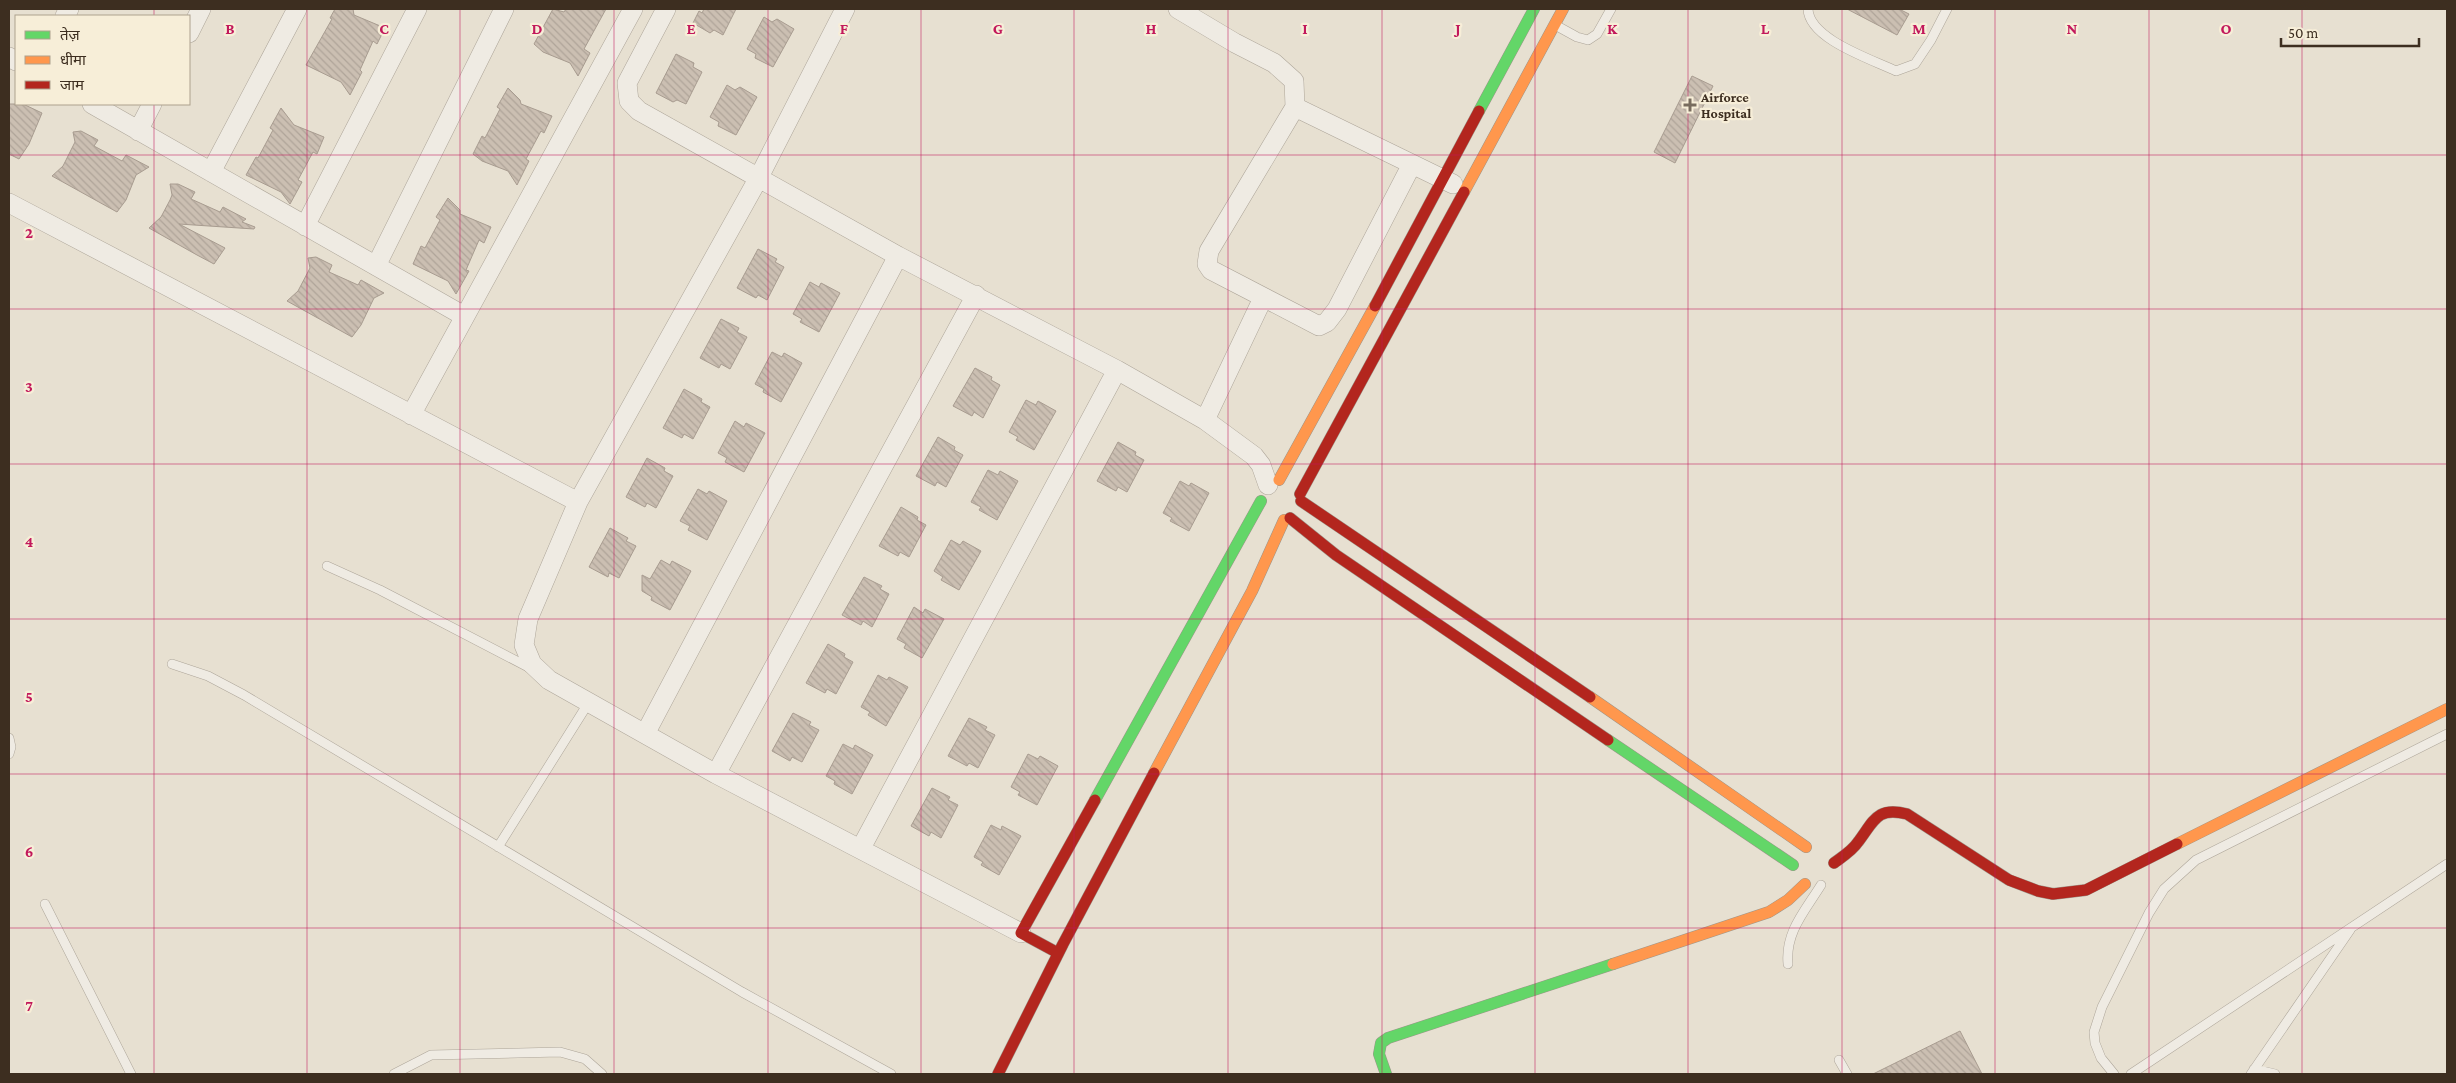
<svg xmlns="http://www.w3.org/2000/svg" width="2456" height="1083" font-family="'Crimson Pro','Noto Sans Devanagari',serif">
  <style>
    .building { fill: url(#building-back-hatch); stroke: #a89c90 }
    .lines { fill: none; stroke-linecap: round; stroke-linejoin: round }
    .lane-casing { stroke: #ada599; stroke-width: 10 }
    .street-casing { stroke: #ada599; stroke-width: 20 }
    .fast-casing { stroke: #9c958a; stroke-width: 12 }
    .slow-casing { stroke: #9c958a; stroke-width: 12 }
    .jam-casing { stroke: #9c958a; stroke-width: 12 }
    .lane { stroke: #efebe3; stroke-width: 9 }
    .street { stroke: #efebe3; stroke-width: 19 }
    .fast { stroke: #63d668; stroke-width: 11 }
    .slow { stroke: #ff974d; stroke-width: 11 }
    .jam { stroke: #b3261e; stroke-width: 11 }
    .grid { fill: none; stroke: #c2185b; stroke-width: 1; stroke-opacity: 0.55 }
    .poi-dot { fill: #786c5e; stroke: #f7eed8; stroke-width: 2 }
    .labels { text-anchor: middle; stroke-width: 4.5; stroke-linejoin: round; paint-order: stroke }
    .poi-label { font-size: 14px; font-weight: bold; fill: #3d2e20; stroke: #f7eed8; text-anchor: start }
    .grid-label { font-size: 16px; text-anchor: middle; font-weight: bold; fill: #c2185b; stroke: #f7eed8; stroke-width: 4.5; stroke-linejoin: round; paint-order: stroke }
  </style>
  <defs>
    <pattern id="building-back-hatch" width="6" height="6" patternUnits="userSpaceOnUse" patternTransform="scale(1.25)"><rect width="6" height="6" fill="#cbbfb2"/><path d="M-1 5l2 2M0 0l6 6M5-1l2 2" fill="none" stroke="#afa499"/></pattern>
  </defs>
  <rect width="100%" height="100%" fill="#e7e0d1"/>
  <path class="building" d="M 335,9 L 353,9 L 354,15 L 385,28 L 377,44 L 373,41 L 360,70 L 362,72 L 350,95 L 341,82 L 306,65 L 332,19 L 330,18 Z
    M 553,9 L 564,12 L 566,9 L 606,9 L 584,49 L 590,53 L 578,76 L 570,63 L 543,52 L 534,44 Z
    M 704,9 L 736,9 L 723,35 L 714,30 L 710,33 L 693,23 L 699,11 L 702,13 Z
    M 1847,9 L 1899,9 L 1909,14 L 1897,35 Z
    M 764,17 L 772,22 L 777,19 L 794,29 L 773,67 L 755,58 L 756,54 L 747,49 Z
    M 676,54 L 694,63 L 693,67 L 702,72 L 686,104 L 677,100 L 673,102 L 656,93 Z
    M 1692,76 L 1713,86 L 1675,163 L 1654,152 Z
    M 727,85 L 735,90 L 740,87 L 757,97 L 736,135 L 718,126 L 719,122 L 710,117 Z
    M 508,88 L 520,100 L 521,104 L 552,116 L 544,133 L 541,131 L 526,159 L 529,161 L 517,185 L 508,171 L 482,161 L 473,154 L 482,136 L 485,138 L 500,109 L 497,107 Z
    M 9,104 L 23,104 L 42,113 L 29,144 L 19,159 L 9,154 Z
    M 281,108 L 294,125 L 324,137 L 317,154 L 313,152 L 298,180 L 302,182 L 290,204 L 281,192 L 246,175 L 256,157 L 258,158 L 273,130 L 270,128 Z
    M 81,131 L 98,140 L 94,146 L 122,161 L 126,155 L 149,167 L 136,175 L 126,200 L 117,212 L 52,176 L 63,166 L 75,142 L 73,132 Z
    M 170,184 L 178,184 L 195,192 L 191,199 L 220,212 L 223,207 L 246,219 L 242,222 L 255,227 L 254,229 L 179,224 L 225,248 L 214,264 L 197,255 L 149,228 L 161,217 L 170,200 L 172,195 Z
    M 448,198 L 460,210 L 460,214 L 491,227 L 484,243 L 479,240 L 466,270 L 469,271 L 456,294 L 448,281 L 413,264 L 421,246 L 425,248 L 440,220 L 436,217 Z
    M 758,249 L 777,259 L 775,262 L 784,267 L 767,300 L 758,295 L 756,298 L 737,288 Z
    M 316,257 L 332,265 L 329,272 L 358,285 L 361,280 L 384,293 L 374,298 L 361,325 L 352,337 L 287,301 L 298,291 L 310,268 L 308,258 Z
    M 810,282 L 819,287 L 821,283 L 840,293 L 819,332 L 800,322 L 802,319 L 793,314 Z
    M 721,319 L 739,328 L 737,332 L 747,337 L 730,369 L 721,364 L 719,368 L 700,358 Z
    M 772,352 L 782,357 L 784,353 L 802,363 L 781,402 L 763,392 L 764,389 L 755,384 Z
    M 975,368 L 992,377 L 991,380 L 1000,385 L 983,418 L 974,412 L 972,416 L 953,406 Z
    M 684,389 L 702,399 L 701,402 L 710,407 L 693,439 L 684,434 L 682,438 L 663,428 Z
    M 1026,400 L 1036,405 L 1038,401 L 1056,411 L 1034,450 L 1016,440 L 1018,437 L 1009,432 Z
    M 735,421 L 744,427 L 746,423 L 765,433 L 744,472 L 725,462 L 727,458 L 718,453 Z
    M 938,437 L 955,447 L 954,450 L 963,455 L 946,487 L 937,482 L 935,486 L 916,476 Z
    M 1118,442 L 1136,452 L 1135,455 L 1144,460 L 1127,492 L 1118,487 L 1116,491 L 1097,481 Z
    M 647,458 L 665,468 L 664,471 L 673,476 L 656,508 L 647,503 L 645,507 L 626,497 Z
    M 988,470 L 998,475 L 1000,471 L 1018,481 L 997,520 L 979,510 L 981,507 L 971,502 Z
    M 1180,481 L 1189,486 L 1191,483 L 1209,493 L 1189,531 L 1170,521 L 1172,518 L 1163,513 Z
    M 698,489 L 707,494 L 709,491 L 727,501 L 707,540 L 688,530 L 690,526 L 680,521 Z
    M 901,507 L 918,517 L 917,520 L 926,525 L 909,557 L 900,552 L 898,556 L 879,546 Z
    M 610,528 L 628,538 L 626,541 L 636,546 L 619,578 L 609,573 L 608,577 L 589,567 Z
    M 951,540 L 960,545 L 963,541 L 981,551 L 959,590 L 941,580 L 943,577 L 934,571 Z
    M 661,560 L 670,565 L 672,561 L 691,571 L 670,610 L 651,600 L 652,597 L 642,591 L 642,575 L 650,579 Z
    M 864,577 L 882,586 L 880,589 L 889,594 L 872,627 L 863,621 L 861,625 L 842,615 Z
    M 914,607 L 923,613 L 925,609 L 944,619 L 922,658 L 904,648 L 906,644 L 897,639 Z
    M 828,644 L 845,654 L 844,657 L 853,662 L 836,694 L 827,689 L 825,693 L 806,683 Z
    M 878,675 L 887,680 L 889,677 L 908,687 L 886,726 L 868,715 L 870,712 L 861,707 Z
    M 793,713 L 811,722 L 809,725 L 819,730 L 802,762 L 792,757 L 790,761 L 772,751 Z
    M 969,718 L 987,727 L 985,730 L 995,735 L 978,768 L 969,763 L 967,766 L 948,756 Z
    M 843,744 L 853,749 L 855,745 L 873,755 L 852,794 L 834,784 L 835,781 L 826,776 Z
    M 1028,754 L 1038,759 L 1040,756 L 1058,766 L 1037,805 L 1018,795 L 1020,792 L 1011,787 Z
    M 932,788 L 950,797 L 948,800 L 958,805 L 941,838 L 931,832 L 929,836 L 911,826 Z
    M 991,825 L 1001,830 L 1002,826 L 1021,836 L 999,875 L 981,865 L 983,862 L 974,857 Z
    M 1960,1031 L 1982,1074 L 1873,1074 Z"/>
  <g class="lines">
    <g class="lane-casing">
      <path id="lane" d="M 1808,9 C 1809,39 1871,59 1896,71 L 1915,64 L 1931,40 L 1947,9
        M 1557,26 L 1577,37 L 1588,40 L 1597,34 L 1611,9
        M 327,566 L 380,590 L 532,669
        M 172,664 L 208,676 L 244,695 L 742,992 L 891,1074
        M 9,738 L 11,747 L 9,754
        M 498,847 L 589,702
        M 45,904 L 131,1074
        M 1788,964 C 1785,932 1805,911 1821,885
        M 1839,1060 L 1847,1074
        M 2254,1069 L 2275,1074
        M 394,1074 L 431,1055 L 560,1052 L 585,1059 L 602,1074
        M 2114,1074 L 2101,1058 L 2095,1043 L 2094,1032 L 2102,1007 L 2149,913 L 2164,889 L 2196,860 L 2447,734
        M 2131,1074 L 2447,864
        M 2251,1074 L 2350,930"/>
    </g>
    <g class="street-casing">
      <path id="street" d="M 666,9 L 627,83 L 629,101 L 639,111 L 898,256 L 1117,370 L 1205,420 L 1254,456 L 1261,465 L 1268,485
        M 845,9 L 758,179 L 578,502 L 528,619 L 524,645 L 532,664 L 549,680 L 716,774 L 1021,933
        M 1178,9 L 1235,43 L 1274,63 L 1294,81 L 1295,107 L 1209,251 L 1207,264 L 1211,270 L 1319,326 L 1327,322 L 1337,309 L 1412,164
        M 65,16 L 69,9
        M 189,33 L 201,9
        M 9,57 L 16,61
        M 92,104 L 464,316
        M 1295,107 L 1453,184
        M 138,131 L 152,104
        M 211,172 L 297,9
        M 9,203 L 578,502
        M 305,226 L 417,9
        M 376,266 L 504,9
        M 411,415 L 633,9
        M 1205,420 L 1263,298
        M 645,734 L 898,256
        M 716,774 L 976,295
        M 861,848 L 1117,370"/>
    </g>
    <g class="fast-casing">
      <path id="fast" d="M 1479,111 L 1534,9
        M 1608,740 L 1793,865
        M 1095,800 L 1261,501
        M 1386,1074 L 1379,1054 L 1381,1043 L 1388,1038 L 1613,964"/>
    </g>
    <g class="slow-casing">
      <path id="slow" d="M 1464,192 L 1563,9
        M 1279,480 L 1375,306
        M 1590,697 L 1806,847
        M 1154,773 L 1252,591 L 1284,520
        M 2177,844 L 2447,709
        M 1613,964 L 1769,912 L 1788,900 L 1805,884"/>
    </g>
    <g class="jam-casing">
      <path id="jam" d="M 1375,306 L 1479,111
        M 1300,494 L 1464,192
        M 1301,501 L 1590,697
        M 1290,518 L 1336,555 L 1608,740
        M 1834,863 C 1842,857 1852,851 1858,842 C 1874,821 1877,806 1907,814 L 2009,880 L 2038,891 L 2053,894 L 2086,890 L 2177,844
        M 1058,953 L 1021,933 L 1095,800
        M 998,1074 L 1063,944 L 1154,773"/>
    </g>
    <use href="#lane" class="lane"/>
    <use href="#street" class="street"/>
    <use href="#fast" class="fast"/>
    <use href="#slow" class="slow"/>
    <use href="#jam" class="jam"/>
  </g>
  <path class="grid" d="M 154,9 L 154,16M 307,9 L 307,1074M 460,9 L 460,1074M 614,9 L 614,1074M 768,9 L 768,1074M 921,9 L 921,1074M 1074,9 L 1074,1074M 1228,9 L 1228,1074M 1382,9 L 1382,1074M 1535,9 L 1535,1074M 1688,9 L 1688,1074M 1842,9 L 1842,1074M 1995,9 L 1995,1074M 2149,9 L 2149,1074M 2302,9 L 2302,1074M 154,104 L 154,1074M 9,155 L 2447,155M 9,309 L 2447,309M 9,464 L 2447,464M 9,619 L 2447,619M 9,774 L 2447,774M 9,928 L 2447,928"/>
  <path class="poi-dot" d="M1687.5 97.5h5v5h5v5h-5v5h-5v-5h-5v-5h5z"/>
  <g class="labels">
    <g class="poi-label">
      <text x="1701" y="102">Airforce<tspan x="1701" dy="16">Hospital</tspan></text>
    </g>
  </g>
  <g class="grid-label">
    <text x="230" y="34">B</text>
    <text x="384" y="34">C</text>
    <text x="537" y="34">D</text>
    <text x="691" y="34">E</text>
    <text x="844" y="34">F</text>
    <text x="998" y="34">G</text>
    <text x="1151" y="34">H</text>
    <text x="1305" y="34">I</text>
    <text x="1458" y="34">J</text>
    <text x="1612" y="34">K</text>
    <text x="1765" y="34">L</text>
    <text x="1919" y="34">M</text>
    <text x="2072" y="34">N</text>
    <text x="2226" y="34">O</text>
    <text x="29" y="238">2</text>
    <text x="29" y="392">3</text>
    <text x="29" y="547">4</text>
    <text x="29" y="702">5</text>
    <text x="29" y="857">6</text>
    <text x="29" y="1011">7</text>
  </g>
  <rect width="2456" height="1083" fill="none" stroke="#3d2e20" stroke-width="20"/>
  <rect x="15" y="15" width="175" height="90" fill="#f7eed8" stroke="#ada18e"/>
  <rect x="25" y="31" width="25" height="8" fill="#63d668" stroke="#ada18e"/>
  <text x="60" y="40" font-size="15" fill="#3d2e20">तेज़</text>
  <rect x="25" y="56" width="25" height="8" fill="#ff974d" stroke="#ada18e"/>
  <text x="60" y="65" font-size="15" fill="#3d2e20">धीमा</text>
  <rect x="25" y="81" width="25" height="8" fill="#b3261e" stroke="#ada18e"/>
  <text x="60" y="90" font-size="15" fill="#3d2e20">जाम</text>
  <path d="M2281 38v8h138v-8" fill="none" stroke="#3d2e20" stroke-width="2.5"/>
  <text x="2288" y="38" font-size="15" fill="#3d2e20" stroke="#f7eed8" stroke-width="4" paint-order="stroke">50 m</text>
</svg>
